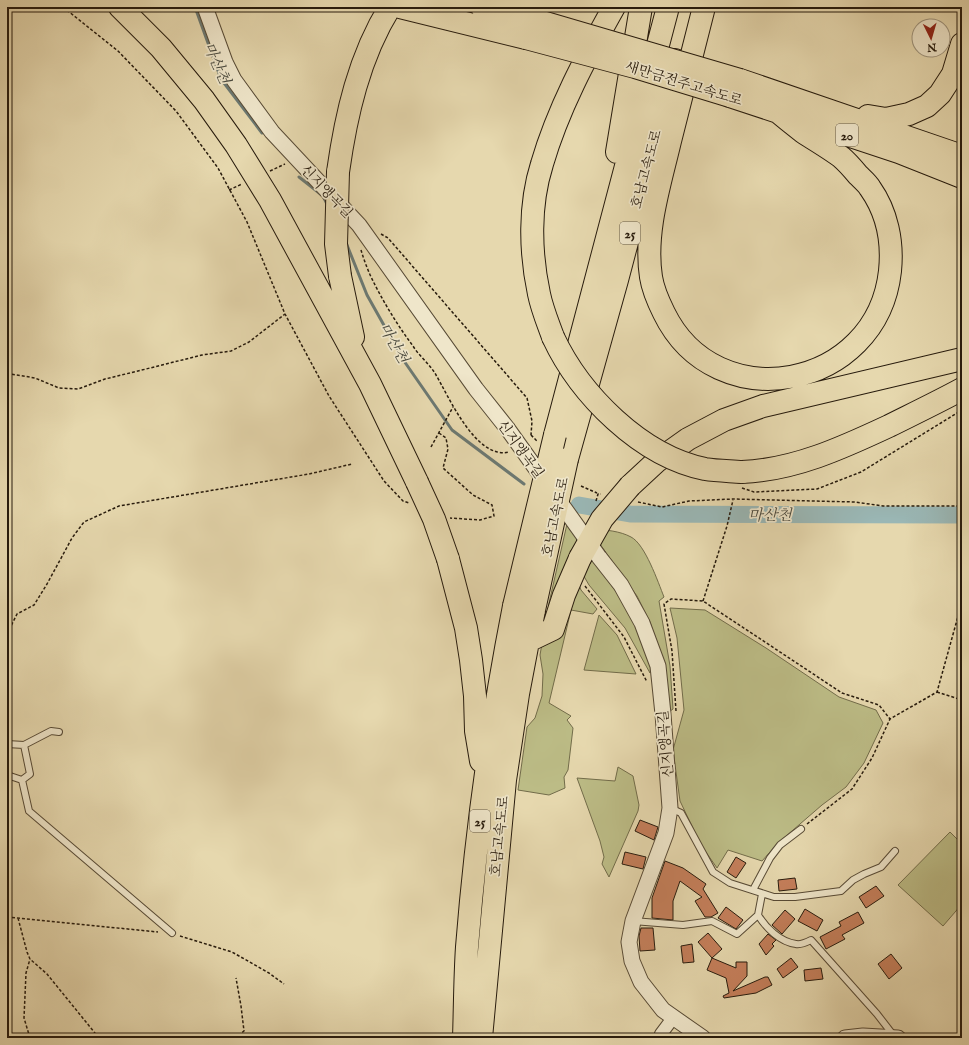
<svg xmlns="http://www.w3.org/2000/svg" width="969" height="1045" font-family="'IM FELL English','Noto Serif KR',serif">
  <style>
    .green { fill: #bcbc86; stroke: #726c4a }
    .lines { fill: none; stroke-linecap: round; stroke-linejoin: round }
    .stream { stroke: #6c7972; stroke-width: 3 }
    .river { stroke: #9ab7b5; stroke-width: 17 }
    .building { fill: #c57f5b; stroke: #271b0d }
    .service-casing { stroke: #574a35; stroke-width: 8 }
    .minor-casing { stroke: #574a35; stroke-width: 14 }
    .tertiary-casing { stroke: #574a35; stroke-width: 17 }
    .motorway-casing { stroke: #271b0d; stroke-width: 24 }
    .path { stroke: #271b0d; stroke-width: 1.5; stroke-dasharray: 3 2; stroke-linecap: butt }
    .service { stroke: #efe6ca; stroke-width: 6 }
    .minor { stroke: #efe6ca; stroke-width: 12 }
    .tertiary { stroke: #efe6ca; stroke-width: 15 }
    .motorway { stroke: #e6d8ae; stroke-width: 22 }
    .tertiary-bridge-casing { stroke: #574a35; stroke-width: 17; stroke-linecap: butt }
    .motorway-bridge-casing { stroke: #271b0d; stroke-width: 24; stroke-linecap: butt }
    .tertiary-bridge { stroke: #efe6ca; stroke-width: 15 }
    .motorway-bridge { stroke: #e6d8ae; stroke-width: 22 }
    .labels { text-anchor: middle; stroke-width: 3.5; stroke-linejoin: round; paint-order: stroke }
    .shield { fill: #efe6ca; stroke: #635846; stroke-width: 1 }
    .shield-label { font-size: 13px; font-weight: bold; fill: #271b0d }
    .street-label { font-size: 14px; fill: #271b0d; stroke: #efe6ca }
    .water-label { font-size: 15px; font-style: italic; fill: #4a4a3f; stroke: #efe6ca }
  </style>
  <rect width="100%" height="100%" fill="#e6d8ae"/>
  <filter id="stains"><feTurbulence type="fractalNoise" baseFrequency=".005" numOctaves="4"/><feColorMatrix values="0 0 0 0 .2 0 0 0 0 .09 0 0 0 0 .02 0 0 0 .5 -.17"/></filter>
  <radialGradient id="worn" r=".72"><stop offset=".6" stop-color="#630" stop-opacity="0"/><stop offset="1" stop-color="#630" stop-opacity=".3"/></radialGradient>
  <path class="green" d="M 567,524 L 579,541 L 574,573 L 581,590 L 597,609 L 593,614 L 571,610 L 549,703 L 571,716 L 567,720 L 573,728 L 568,770 L 564,777 L 565,788 L 549,795 L 518,790 L 527,727 L 535,718 L 542,696 L 543,674 L 540,655 L 549,603 Z
    M 594,529 C 606,530 620,531 631,537 C 645,544 658,582 664,597 L 659,601 L 670,666 L 673,709 L 669,712 L 660,651 L 650,622 L 637,596 L 592,533 Z
    M 592,558 L 629,610 L 651,663 L 650,673 L 625,628 L 589,585 L 582,573 Z
    M 670,608 L 705,610 L 766,648 L 839,697 L 876,710 L 883,723 L 864,763 L 846,787 L 822,805 L 778,843 L 762,861 L 728,850 L 717,868 L 701,845 L 680,801 L 673,750 L 684,710 L 677,638 Z
    M 599,615 L 617,635 L 636,674 L 584,670 Z
    M 618,767 L 633,776 L 639,805 L 638,811 L 609,877 L 602,864 L 604,857 L 600,841 L 577,778 L 615,781 Z
    M 950,832 L 962,844 L 962,904 L 943,926 L 898,885 Z"/>
  <g class="lines">
    <path class="stream" d="M 195,7 L 221,79 L 262,133
      M 299,177 L 323,196 L 328,206
      M 345,240 L 367,295 L 404,361 L 452,430 L 524,484"/>
    <path class="river" d="M 579,505 L 630,514 L 962,515"/>
  </g>
  <path class="building" d="M 640,820 L 658,827 L 654,840 L 635,831 Z
    M 625,852 L 646,857 L 643,869 L 622,864 Z
    M 736,857 L 746,863 L 736,878 L 727,872 Z
    M 665,861 L 683,868 L 706,884 L 703,889 L 718,913 L 711,917 L 705,917 L 695,901 L 702,897 L 680,881 L 673,901 L 673,920 L 652,918 L 652,898 Z
    M 795,878 L 797,889 L 779,891 L 778,880 Z
    M 876,886 L 884,896 L 866,908 L 859,897 Z
    M 726,907 L 743,920 L 736,929 L 718,918 Z
    M 805,909 L 823,920 L 817,931 L 798,921 Z
    M 785,910 L 795,919 L 782,934 L 772,925 Z
    M 858,912 L 864,923 L 842,935 L 845,939 L 826,949 L 820,937 L 841,926 L 839,922 Z
    M 641,928 L 653,928 L 655,950 L 640,951 L 639,936 Z
    M 708,933 L 722,949 L 712,958 L 698,942 Z
    M 768,934 L 776,940 L 772,944 L 774,946 L 766,955 L 759,944 Z
    M 692,944 L 694,962 L 683,963 L 681,946 Z
    M 891,954 L 902,968 L 889,979 L 878,964 Z
    M 712,958 L 736,968 L 736,962 L 747,962 L 747,976 L 733,991 L 765,977 L 768,977 L 772,985 L 756,993 L 724,998 L 723,996 L 729,993 L 726,978 L 707,970 Z
    M 791,958 L 798,967 L 783,978 L 777,969 Z
    M 821,968 L 823,979 L 805,981 L 804,970 Z"/>
  <g class="lines">
    <g class="service-casing">
      <path id="service" d="M 7,744 L 24,745 L 51,731 L 59,732
        M 7,775 L 22,780 L 29,811 L 172,933
        M 22,780 L 30,774 L 24,745
        M 670,808 L 681,813 L 713,872 L 730,883 L 774,897 L 795,897 L 841,891 L 853,880 L 864,874 L 881,867 L 895,851
        M 753,890 L 770,858 L 780,845 L 801,829
        M 762,894 L 758,915 C 766,928 780,942 796,944 C 800,945 807,942 811,940 L 877,1014 L 894,1036
        M 633,921 L 683,925 L 712,921 L 737,934 L 758,915"/>
    </g>
    <g class="minor-casing">
      <path id="minor" d="M 660,1038 L 661,1034 L 673,1018"/>
    </g>
    <g class="tertiary-casing">
      <path id="tertiary" d="M 205,7 L 225,62 L 234,80 L 272,132 L 359,225 L 476,389 L 507,428
        M 599,557 L 621,585 L 642,623 L 658,666 L 663,714 L 670,808 L 666,833 L 633,921 L 629,942 L 632,961 L 641,982 L 663,1010 L 703,1038
        M 845,1038 L 863,1036 L 898,1038"/>
    </g>
    <g class="motorway-casing">
      <path id="motorway" d="M 120,7 L 161,48 L 204,100 L 236,145 L 270,200 L 370,384 L 417,482
        M 400,7 L 526,38
        M 482,7 L 532,19
        M 704,7 C 693,52 681,96 670,141 C 660,184 644,232 651,277 C 653,290 658,301 664,313 C 716,420 877,390 890,271 C 893,242 887,212 870,188 C 867,183 862,179 858,175 C 853,169 847,162 841,157 C 829,148 815,140 803,132 C 794,125 785,118 777,111
        M 740,80 L 962,156
        M 730,96 L 899,152 L 962,177
        M 868,116 L 886,119 L 909,114 L 927,106 L 940,94 L 953,74 L 962,44
        M 617,152 L 641,7
        M 338,172 C 346,115 359,57 390,7
        M 340,276 L 353,337
        M 553,337 C 548,323 542,309 539,294 C 530,252 529,205 542,164 C 558,109 586,57 614,7
        M 555,435 L 668,7
        M 567,459 L 617,280 L 675,60
        M 742,472 C 794,470 842,448 889,426 C 913,414 938,402 962,389
        M 630,486 L 657,461 L 688,439 L 724,420 L 763,406 L 962,359
        M 448,559 L 466,628 L 471,660 L 475,696 L 476,731 L 481,761
        M 528,641 L 553,629 L 564,595 L 580,558
        M 464,1038 C 465,1008 465,977 467,947 C 476,833 492,718 514,606
        M 481,1038 L 505,780 L 518,694 L 534,610"/>
    </g>
    <path class="path" d="M 63,7 L 118,51 L 176,111 L 218,168 L 247,222 L 285,314 L 329,396 L 384,481 L 403,501 L 409,503
      M 270,171 L 285,164
      M 229,190 L 242,184
      M 381,234 L 388,238 L 527,398 L 532,421 L 531,435 L 529,436
      M 361,250 C 364,260 368,271 373,281 C 384,303 398,326 413,346 C 419,356 430,364 436,375 C 449,397 476,460 509,452
      M 7,375 L 11,374 L 35,378 L 59,388 L 78,389 L 105,379 L 138,371 L 202,355 L 231,351 L 249,342 L 285,314
      M 439,433 L 446,438 L 448,449 L 443,468 L 473,495 L 492,505 L 494,516 L 480,520 L 450,518
      M 531,435 L 538,442
      M 431,447 L 453,407
      M 581,486 L 597,493
      M 742,488 L 754,492 L 817,489 L 861,472 L 962,410
      M 596,501 L 598,494 L 601,494
      M 638,502 L 662,507 L 689,501 L 733,499 L 855,502 L 883,506 L 962,506
      M 585,586 L 624,637 L 647,682
      M 703,601 L 727,526 L 733,500
      M 7,634 L 17,614 L 34,605 L 47,584 L 72,538 L 84,522 L 119,506 L 309,474 L 352,464
      M 937,692 L 962,700
      M 676,711 L 672,651 L 664,604 L 671,599 L 703,601 L 842,693 L 879,705 L 890,719
      M 807,824 L 852,789 L 872,758 L 890,719 L 937,692 L 962,602
      M 7,917 L 158,932
      M 18,918 L 27,952 L 30,959 L 47,974 L 99,1038
      M 180,936 L 232,952 L 269,973 L 284,984
      M 30,1038 L 24,1018 L 26,973 L 30,959
      M 234,1038 L 244,1031 L 241,1006 L 236,978"/>
    <use href="#service" class="service"/>
    <use href="#minor" class="minor"/>
    <use href="#tertiary" class="tertiary"/>
    <use href="#motorway" class="motorway"/>
    <g class="tertiary-bridge-casing">
      <path id="tertiary-bridge" d="M 507,428 L 599,557"/>
    </g>
    <g class="motorway-bridge-casing">
      <path id="motorway-bridge" d="M 532,19 L 740,80
        M 526,38 L 635,67 L 730,96
        M 338,172 L 336,244 L 340,276
        M 553,337 C 580,395 641,456 705,469 C 717,471 730,471 742,472
        M 417,482 L 434,519 L 448,559
        M 580,558 L 602,519 L 630,486
        M 514,606 L 555,435
        M 534,610 L 567,459"/>
    </g>
    <use href="#tertiary-bridge" class="tertiary-bridge"/>
    <use href="#motorway-bridge" class="motorway-bridge"/>
  </g>
  <g class="labels">
    <g class="shield">
      <rect x="836" y="124" width="22" height="22" rx="3"/>
      <rect x="620" y="222" width="20" height="22" rx="3"/>
      <rect x="470" y="810" width="20" height="22" rx="3"/>
    </g>
    <g class="shield-label">
      <text x="847" y="140">20</text>
      <text x="630" y="238">25</text>
      <text x="480" y="826">25</text>
    </g>
    <g class="street-label">
      <text transform="translate(684 83) rotate(17)" y="5">새만금전주고속도로</text>
      <text transform="translate(646 169) rotate(-75)" y="5">호남고속도로</text>
      <text transform="translate(327 191) rotate(46)" y="5">신지앵곡길</text>
      <text transform="translate(521 449) rotate(54)" y="5">신지앵곡길</text>
      <text transform="translate(555 517) rotate(-78)" y="5">호남고속도로</text>
      <text transform="translate(665 744) rotate(-95)" y="5">신지앵곡길</text>
      <text transform="translate(499 836) rotate(-84)" y="5">호남고속도로</text>
    </g>
    <g class="water-label">
      <text transform="translate(217 63) rotate(66)" y="5">마산천</text>
      <text transform="translate(394 343) rotate(60)" y="5">마산천</text>
      <text x="770" y="520">마산천</text>
    </g>
  </g>
  <rect width="969" height="1045" fill="none" stroke="#e6d8ae" stroke-width="24"/>
  <rect x="8" y="8" width="953" height="1029" fill="none" stroke="#271b0d" stroke-width="2"/>
  <rect x="12" y="12" width="945" height="1021" fill="none" stroke="#271b0d"/>
  <g transform="translate(931 38) rotate(175)"><circle r="19" fill="#efe6ca" stroke="#9f957e"/>
  <path d="M0-3L7 15L0 10L-7 15Z" fill="#8f2418"/>
  <text y="-6" font-size="11" font-weight="bold" text-anchor="middle" fill="#271b0d">N</text>
  </g>
  <rect width="100%" height="100%" filter="url(#stains)"/>
  <rect width="100%" height="100%" fill="url(#worn)"/>
</svg>
